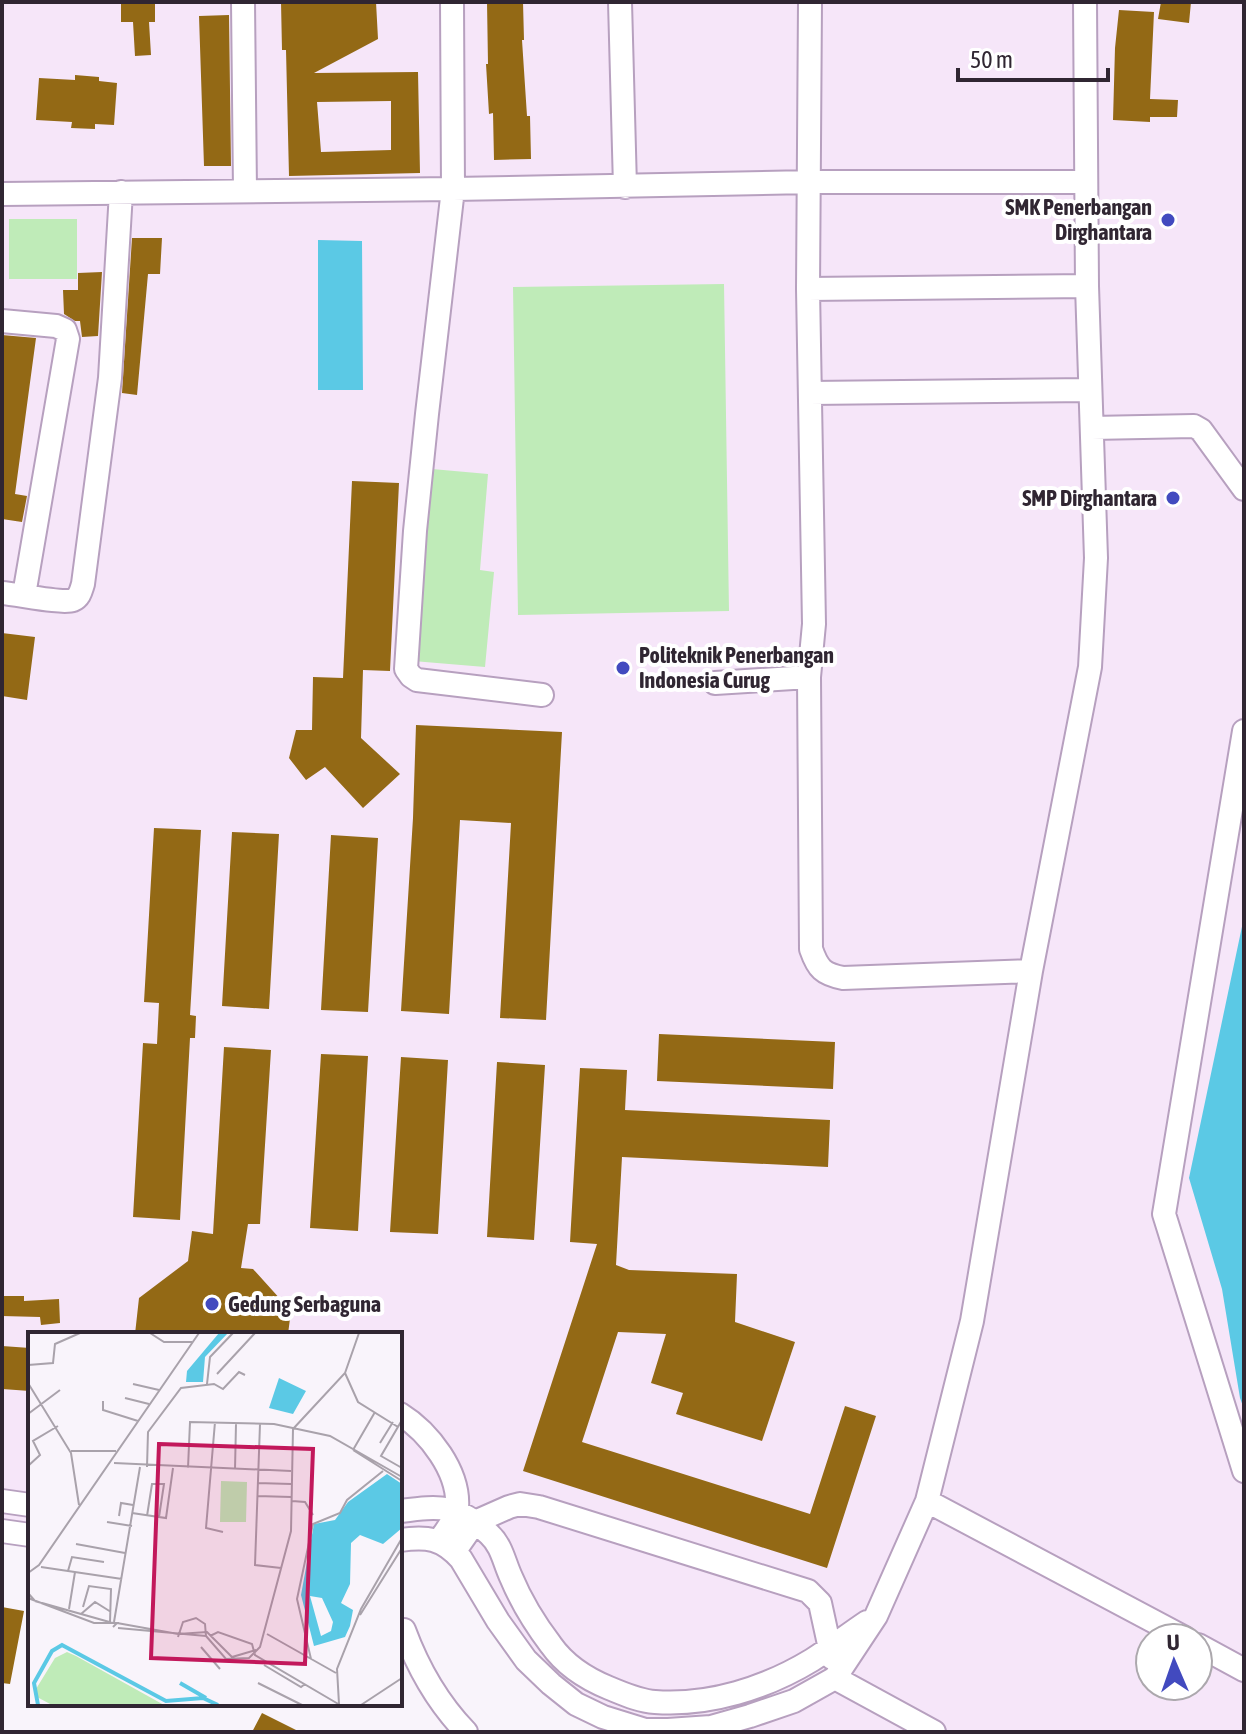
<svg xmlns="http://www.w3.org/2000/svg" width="1246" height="1734" font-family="'Asap Condensed',sans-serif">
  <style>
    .education { fill: #f6e6f9; fill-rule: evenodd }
    .green { fill: #bfebb8 }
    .water { fill: #5bc9e5 }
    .building { fill: #936915; fill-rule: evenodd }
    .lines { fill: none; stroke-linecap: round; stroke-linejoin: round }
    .minor-casing { stroke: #b7a0bf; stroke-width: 26 }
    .minor { stroke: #fff; stroke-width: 22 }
    .poi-dot { fill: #424abf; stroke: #fff; stroke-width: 3 }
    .labels { text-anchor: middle; stroke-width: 8; stroke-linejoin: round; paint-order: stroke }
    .poi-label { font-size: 22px; font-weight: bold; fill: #302632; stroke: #fff; text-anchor: end }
    .inset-river { fill: none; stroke: #5bc9e5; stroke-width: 4 }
    .inset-road { fill: none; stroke: #a9a2ab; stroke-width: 2 }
    .view { fill: #c2185b; fill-opacity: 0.15; stroke: #c2185b; stroke-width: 4 }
    .inset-edge { fill: none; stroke: #302632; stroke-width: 4 }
  </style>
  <rect width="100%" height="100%" fill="#f9f4fb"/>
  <path class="education" d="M 2,2 L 1244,2 L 1244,1732 L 621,1732 L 532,1671 L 458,1554 L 400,1541 L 400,1334 L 30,1334 L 30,1530 L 2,1526 ZM 1150,1638 L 1198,1638 L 1198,1686 L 1150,1686 Z"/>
  <path class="green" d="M 9,219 L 77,219 L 77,279 L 9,279 Z
    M 724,284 L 729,611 L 518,615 L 513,287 Z
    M 432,469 L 488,474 L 480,570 L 494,572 L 485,667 L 401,660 L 424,566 Z"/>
  <path class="water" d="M 318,240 L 362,241 L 363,390 L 318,390 Z
    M 1244,917 L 1244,1409 L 1240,1398 L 1222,1289 L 1189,1178 Z"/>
  <path class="building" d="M 121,2 L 155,2 L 155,22 L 149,22 L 151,55 L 135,56 L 133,22 L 121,22 Z
    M 281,2 L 376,2 L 378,39 L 314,73 L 418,72 L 420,173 L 289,176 L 286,50 L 282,50 ZM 391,101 L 391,150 L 321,152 L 317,102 Z
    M 487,2 L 523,2 L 524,40 L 522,40 L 527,116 L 530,116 L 531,159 L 494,160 L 493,113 L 489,114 L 486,64 L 488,64 Z
    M 1161,2 L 1191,2 L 1189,23 L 1158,19 Z
    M 1119,10 L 1154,12 L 1150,99 L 1178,100 L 1177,117 L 1150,117 L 1150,122 L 1113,120 L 1115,48 Z
    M 229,15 L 231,166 L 204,166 L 199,16 Z
    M 75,75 L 99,77 L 99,81 L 117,83 L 114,125 L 95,124 L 95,129 L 71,128 L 72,122 L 36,120 L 39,78 L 75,80 Z
    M 132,238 L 162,238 L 160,274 L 148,274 L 137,395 L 122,393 Z
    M 102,272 L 98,336 L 82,337 L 80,321 L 75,321 L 64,314 L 63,290 L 78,290 L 78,273 Z
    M 2,335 L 36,338 L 15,494 L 27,496 L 22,522 L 2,519 Z
    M 352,481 L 399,483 L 390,671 L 363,670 L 361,738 L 400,774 L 363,808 L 325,767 L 306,780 L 289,758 L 296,730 L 312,730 L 313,677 L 343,678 Z
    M 2,633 L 35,637 L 27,700 L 2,696 Z
    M 416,725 L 562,732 L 546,1020 L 500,1018 L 511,823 L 460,820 L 449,1014 L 401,1011 L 413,818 Z
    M 154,828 L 201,830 L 190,1015 L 196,1016 L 195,1038 L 190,1038 L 180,1220 L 133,1217 L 143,1043 L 157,1044 L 159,1003 L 144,1002 Z
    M 232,832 L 279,834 L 269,1009 L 222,1006 Z
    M 331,835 L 378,838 L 368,1012 L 321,1010 Z
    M 659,1034 L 835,1042 L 833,1089 L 657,1081 Z
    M 224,1047 L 271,1050 L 260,1224 L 248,1224 L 241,1268 L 253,1269 L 291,1311 L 288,1334 L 135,1334 L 139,1298 L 188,1261 L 192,1231 L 213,1234 Z
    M 321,1054 L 368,1056 L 358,1231 L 310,1228 Z
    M 401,1057 L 448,1060 L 438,1234 L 390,1232 Z
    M 497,1062 L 545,1065 L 534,1240 L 487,1237 Z
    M 580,1068 L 627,1070 L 625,1110 L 830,1120 L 828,1167 L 622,1157 L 616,1265 L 629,1270 L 737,1274 L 735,1322 L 795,1342 L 762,1441 L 676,1414 L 683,1393 L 651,1383 L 666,1334 L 618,1332 L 582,1442 L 810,1514 L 845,1406 L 876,1416 L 827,1568 L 523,1471 L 597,1244 L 570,1242 Z
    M 2,1296 L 24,1296 L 24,1301 L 59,1299 L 60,1323 L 41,1325 L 40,1317 L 2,1316 Z
    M 2,1346 L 30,1348 L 30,1391 L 2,1389 Z
    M 2,1607 L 24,1611 L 10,1684 L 2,1683 Z
    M 262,1713 L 300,1732 L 252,1732 Z"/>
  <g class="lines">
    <g class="minor-casing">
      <path id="minor" d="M 243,2 L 245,191
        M 452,2 L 453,189 L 427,414 L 415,531 L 406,669 L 411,676 L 417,680 L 542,695
        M 620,2 L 625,187
        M 810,2 L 808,289 L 814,624 L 809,677 L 811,949 C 818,969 823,974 843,978 L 1031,971
        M 2,194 L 453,189 L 810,182 L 1086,182
        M 808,289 L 1087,286
        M 2,321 L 56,326 L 65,330 L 68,339 L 24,595
        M 810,393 L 1090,390
        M 1092,428 L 1194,426 L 1201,430 L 1244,489
        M 2,593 C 17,594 62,604 73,600 C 80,597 81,590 83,584 L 110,378 L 121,192
        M 715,683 L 809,677
        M 1244,731 L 1164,1214 L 1244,1471
        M 400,1414 C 429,1432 460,1472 457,1508 C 456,1519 445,1532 439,1541
        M 2,1501 L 30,1505
        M 927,1501 L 1185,1638
        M 400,1511 C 441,1506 457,1504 489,1534 C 502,1546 504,1562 511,1577 C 521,1601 535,1624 551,1645 C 565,1665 587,1679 609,1688 C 624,1694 639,1701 655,1702 C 709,1706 766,1688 812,1660 C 831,1648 849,1634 867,1622
        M 2,1531 L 30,1535
        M 400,1540 C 427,1536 442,1538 461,1559 L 498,1621 L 526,1660 L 551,1684 L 576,1704 L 603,1717 L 645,1730 L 668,1730 L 711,1727 L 750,1716 L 794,1701 L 835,1678 L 876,1616 L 927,1501 L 972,1321 L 1031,971 L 1090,667 L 1096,558 L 1087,286 L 1085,2
        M 454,1552 L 475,1522 L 509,1507 L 520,1504 L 539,1507 L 808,1591 L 820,1603 L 832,1658
        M 404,1630 C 418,1668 438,1703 466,1732
        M 1198,1645 L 1244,1670
        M 835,1678 L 934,1732"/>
    </g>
    <use href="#minor" class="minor"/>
  </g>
  <g class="poi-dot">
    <circle cx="1168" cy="220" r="8"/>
    <circle cx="1173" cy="498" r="8"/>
    <circle cx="623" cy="668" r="8"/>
    <circle cx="212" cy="1304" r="8"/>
  </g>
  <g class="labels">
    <g class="poi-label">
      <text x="1152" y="215">SMK Penerbangan<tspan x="1152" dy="25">Dirghantara</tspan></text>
      <text x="1157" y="506">SMP Dirghantara</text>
      <text x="639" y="663" text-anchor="start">Politeknik Penerbangan<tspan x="639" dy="25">Indonesia Curug</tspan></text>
      <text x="228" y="1312" text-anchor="start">Gedung Serbaguna</text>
    </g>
  </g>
  <g transform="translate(28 1332)">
    <rect width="374" height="374" fill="#f9f4fb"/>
    <path d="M 193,149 L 219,150 L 218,190 L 192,190 ZM 39,320 L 48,324 L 136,373 L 24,373 L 9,365 L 8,357 L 27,326 Z" fill="#bfebb8"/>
    <path d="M 191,1 L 200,1 L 177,25 L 175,50 L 158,50 L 159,39 ZM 251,46 L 278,59 L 265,82 L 241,76 ZM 359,142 L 374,152 L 374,196 L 355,212 L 332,203 L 323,211 L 322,252 L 313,271 L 325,278 L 322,294 L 317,305 L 286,314 L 273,263 L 286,192 L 307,188 L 320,170 ZM 282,264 L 294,266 L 305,290 L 303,299 L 293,304 Z" fill="#5bc9e5" fill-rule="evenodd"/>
    <path class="inset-river" d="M 152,351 L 178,366M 10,373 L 6,351 L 24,319 L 34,313 L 138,369 L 175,366 L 190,373"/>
    <path class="inset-road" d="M 122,1 L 136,10 L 164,10M 0,33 L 25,31 L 27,12 L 52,1M 317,41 L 330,70 L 370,95M 189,42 L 227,1M 0,51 L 43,121 L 51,173M 105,52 L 131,58M 179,52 L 182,25 L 205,1M 97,66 L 121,72M 75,69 L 75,78 L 110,89M 0,82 L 32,58M 374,88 L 353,124 L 374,136M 187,90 L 178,196 L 195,200M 232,92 L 227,233 L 253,236M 352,111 L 365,90M 325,118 L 374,149M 325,118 L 347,80M 43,119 L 88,119M 86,131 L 263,139M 0,134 L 12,123 L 5,109 L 30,94M 119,135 L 120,100 L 153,56 L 186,52 L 195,57 L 211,40 L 217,43M 160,136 L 162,90 L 246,92 L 302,104 L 374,145M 207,137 L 208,92M 229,151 L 263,152M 229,164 L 263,165M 264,169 L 277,170 L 285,183M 104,181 L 138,186 L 145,136M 91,184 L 93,171 L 105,173M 119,184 L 124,152 L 136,152 L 131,185M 79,190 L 104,194M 48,212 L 97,221M 13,235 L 94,247M 40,239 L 44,225 L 76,230M 0,241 L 11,233 L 171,1M 0,261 L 7,269 L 85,291M 0,266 L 66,291 L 89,291 L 85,295M 55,275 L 61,254 L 83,257 L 82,290M 41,277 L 47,240M 53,282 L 67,270 L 83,280M 332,283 L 374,216M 86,290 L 112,135M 89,291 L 150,302 L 179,300 L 204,325 L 228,318M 90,296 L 178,304M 239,302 L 308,341M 182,304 L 190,300 L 224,312 L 227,323 L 312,373M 150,305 L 155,290 L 168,286 L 177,292 L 178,304 L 198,327 L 221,326 L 232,315 L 263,199 L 265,97 L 317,41 L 331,1M 173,315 L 192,337M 283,327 L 269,267 L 285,192 L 312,181 L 319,168 L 355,139M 236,333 L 273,355 L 277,352M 230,351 L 274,373M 311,372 L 309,337 L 333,277 L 374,206M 333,373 L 374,346"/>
    <path class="view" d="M 131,112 L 285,117 L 277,332 L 123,326 Z"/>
    <rect width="374" height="374" class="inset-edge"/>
  </g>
  <rect width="1246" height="1734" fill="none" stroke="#302632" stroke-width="8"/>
  <g transform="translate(1174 1662) rotate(358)"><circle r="38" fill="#ffffff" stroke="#aca8ad" stroke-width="2"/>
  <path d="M0-6L14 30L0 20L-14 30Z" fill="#424abf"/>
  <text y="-12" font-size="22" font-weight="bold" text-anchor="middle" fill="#302632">U</text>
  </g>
  <path d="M958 68v12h150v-12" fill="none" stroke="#302632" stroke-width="4"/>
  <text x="970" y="68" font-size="24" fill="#302632" stroke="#ffffff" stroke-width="6" paint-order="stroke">50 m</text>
</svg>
